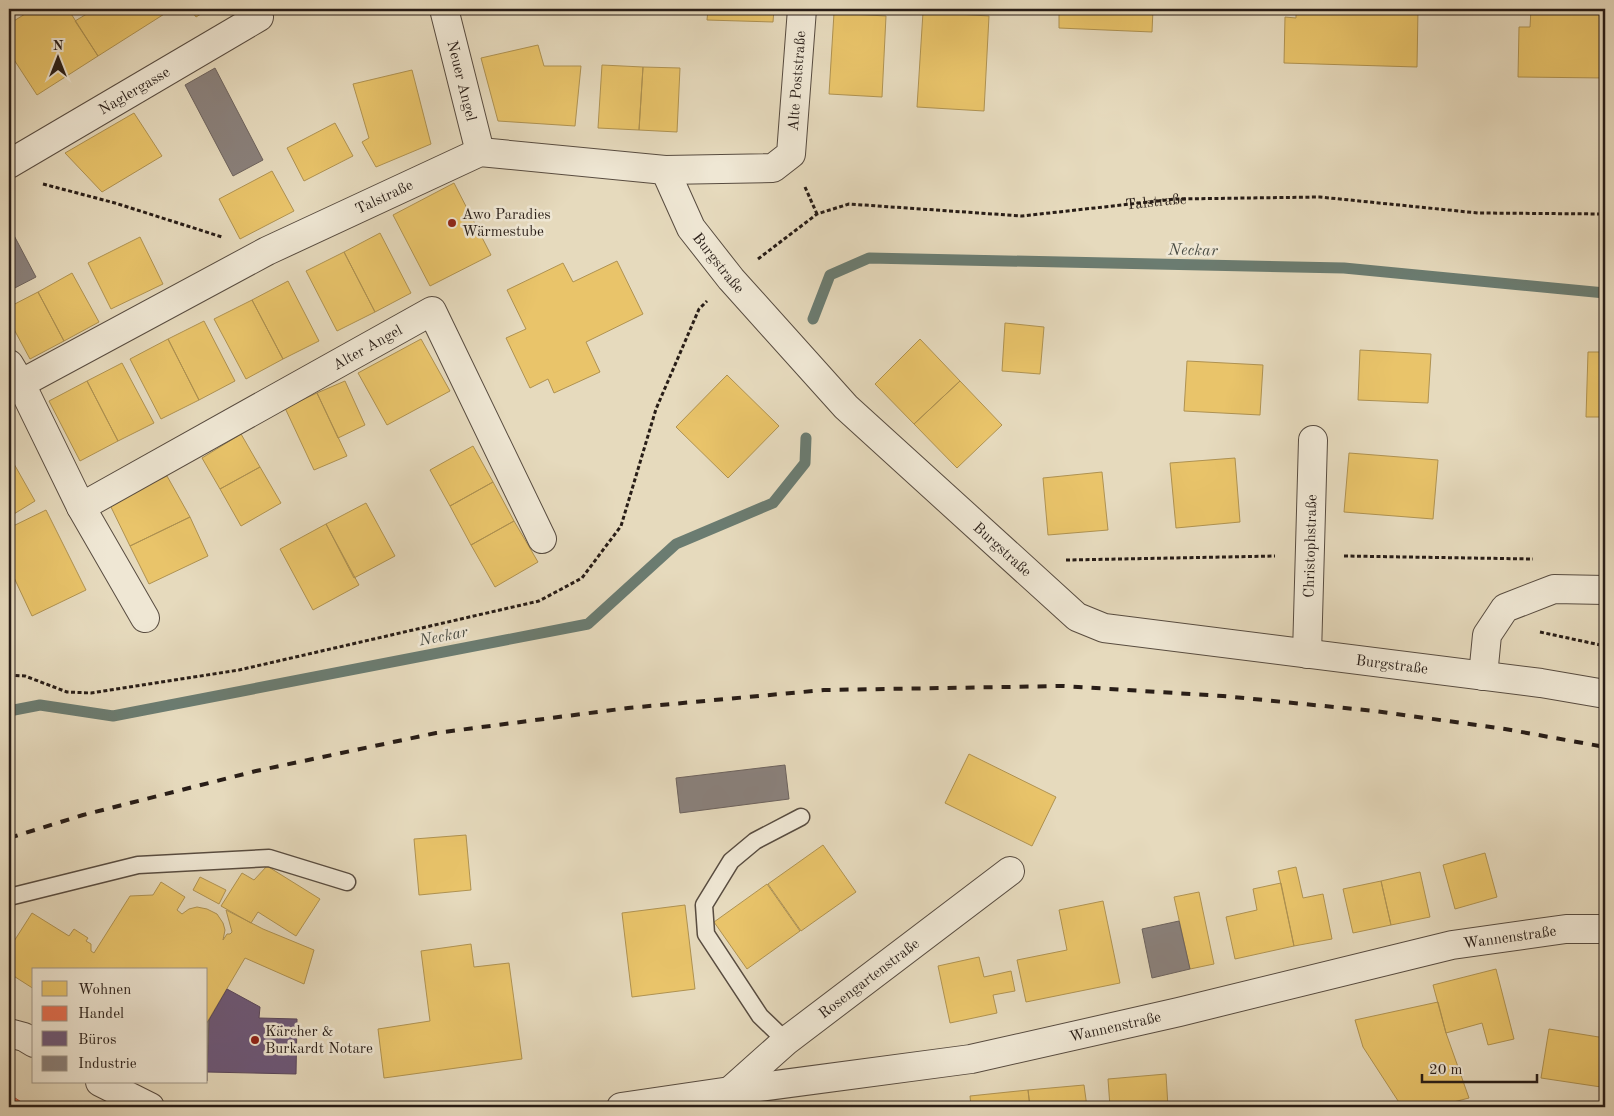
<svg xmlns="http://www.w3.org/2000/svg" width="1614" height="1116" font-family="'Old Standard TT',serif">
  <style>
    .homes { fill: #e9c46a; stroke: #af9251 }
    .shops { fill: #e76f51; stroke: #ae5640 }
    .offices { fill: #6d597a; stroke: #58475c }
    .industry { fill: #8a817c; stroke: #6d635e }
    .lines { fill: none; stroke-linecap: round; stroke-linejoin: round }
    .stream { stroke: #6b7c71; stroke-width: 11 }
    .service-casing { stroke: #584c40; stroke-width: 19 }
    .minor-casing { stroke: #584c40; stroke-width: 30 }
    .path { stroke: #281d17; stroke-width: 3; stroke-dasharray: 4 2.5; stroke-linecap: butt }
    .service { stroke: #efe7d4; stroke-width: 16 }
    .minor { stroke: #efe7d4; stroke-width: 28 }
    .rail { stroke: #281d17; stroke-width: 4; stroke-dasharray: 9 9; stroke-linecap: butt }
    .poi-dot { fill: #8f2418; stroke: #efe7d4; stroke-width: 2 }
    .labels { text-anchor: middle; stroke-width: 5; stroke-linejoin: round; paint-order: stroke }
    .street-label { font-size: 15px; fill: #281d17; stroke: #efe7d4 }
    .poi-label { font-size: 15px; fill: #281d17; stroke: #efe7d4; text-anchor: start }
    .water-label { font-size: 16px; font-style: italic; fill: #494c44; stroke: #efe7d4 }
  </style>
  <rect width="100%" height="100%" fill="#e6dabd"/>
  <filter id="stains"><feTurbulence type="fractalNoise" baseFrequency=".004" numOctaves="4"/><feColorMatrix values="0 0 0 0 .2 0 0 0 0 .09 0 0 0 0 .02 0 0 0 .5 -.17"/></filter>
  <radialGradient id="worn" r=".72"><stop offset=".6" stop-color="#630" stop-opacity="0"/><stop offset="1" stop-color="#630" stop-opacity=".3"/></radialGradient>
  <path class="homes" d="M 33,9 L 68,9 L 98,56 L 37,95 L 9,52 L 9,24 Z
    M 95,9 L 167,9 L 169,11 L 98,56 L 75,21 Z
    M 190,9 L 209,9 L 196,17 Z
    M 708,9 L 774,9 L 773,22 L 707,20 Z
    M 1059,9 L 1153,9 L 1152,32 L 1059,28 Z
    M 1296,9 L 1418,9 L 1417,67 L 1284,63 L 1285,17 L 1296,18 Z
    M 1531,9 L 1605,9 L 1605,78 L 1518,77 L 1519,27 L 1530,27 Z
    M 923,12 L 989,16 L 984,111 L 917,107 Z
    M 834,13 L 886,16 L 882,97 L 829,94 Z
    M 538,45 L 544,66 L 581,66 L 575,126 L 498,121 L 481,58 Z
    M 602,65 L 643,67 L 639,130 L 598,128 Z
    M 643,67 L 680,68 L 677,132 L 639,130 Z
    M 412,70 L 431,144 L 376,167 L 362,142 L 369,138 L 353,84 Z
    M 134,113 L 162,156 L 102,192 L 65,153 Z
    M 335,123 L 353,156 L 304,181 L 287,148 Z
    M 272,171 L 294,211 L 240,239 L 219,199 Z
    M 454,183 L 491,255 L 430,286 L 393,215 Z
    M 380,233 L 411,293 L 375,312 L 344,252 Z
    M 140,237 L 163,284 L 111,309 L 88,263 Z
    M 344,252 L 375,312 L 337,331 L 306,271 Z
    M 617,261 L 643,314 L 586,342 L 600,372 L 554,393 L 548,379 L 530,388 L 506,338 L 526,329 L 507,290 L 563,263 L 573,282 Z
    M 72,273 L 99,322 L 64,341 L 38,292 Z
    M 288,281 L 319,341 L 283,359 L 252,300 Z
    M 38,292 L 64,341 L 30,359 L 9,320 L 9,307 Z
    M 252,300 L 283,359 L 246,379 L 214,319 Z
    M 204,321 L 235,381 L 199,400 L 168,339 Z
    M 1005,323 L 1044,327 L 1040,374 L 1002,371 Z
    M 168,339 L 199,400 L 161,419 L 130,359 Z
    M 421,339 L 450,391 L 387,425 L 358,373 Z
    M 920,339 L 960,381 L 914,424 L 875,384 Z
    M 1360,350 L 1431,354 L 1428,403 L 1358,400 Z
    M 1588,352 L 1605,352 L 1605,417 L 1586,417 Z
    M 1187,361 L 1263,365 L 1260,415 L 1184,411 Z
    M 122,363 L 154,423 L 118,441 L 87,381 Z
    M 727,375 L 779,426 L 728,478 L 676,427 Z
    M 87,381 L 118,441 L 80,461 L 49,401 Z
    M 345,381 L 365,425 L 338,438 L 317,393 Z
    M 960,381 L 1002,425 L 957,468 L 914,424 Z
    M 317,393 L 347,456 L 314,470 L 285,408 Z
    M 241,434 L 260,467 L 220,489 L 202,458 Z
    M 473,446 L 493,482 L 450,506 L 430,470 Z
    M 1349,453 L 1438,460 L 1433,519 L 1344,512 Z
    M 9,455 L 35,501 L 9,517 Z
    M 1235,458 L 1240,522 L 1176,528 L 1170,463 Z
    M 260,467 L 281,503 L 241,526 L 220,489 Z
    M 1102,472 L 1108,530 L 1048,535 L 1043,478 Z
    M 167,476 L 190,517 L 130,546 L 109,503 Z
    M 493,482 L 514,521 L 471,545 L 450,506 Z
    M 366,503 L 395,556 L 354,578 L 326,524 Z
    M 46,510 L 86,590 L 32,616 L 9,567 L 9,528 Z
    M 190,517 L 208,556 L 149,584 L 130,546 Z
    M 514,521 L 538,562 L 495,587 L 471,545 Z
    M 326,524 L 359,585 L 313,610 L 280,549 Z
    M 969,754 L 1056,797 L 1032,846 L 945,803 Z
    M 466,835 L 471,890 L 419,895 L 414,839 Z
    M 823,845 L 856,892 L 801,931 L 768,884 Z
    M 1485,853 L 1497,897 L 1455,909 L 1443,865 Z
    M 267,866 L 320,899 L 296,936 L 258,912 L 251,923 L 221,906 L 242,873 L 254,880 Z
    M 1296,867 L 1303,898 L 1323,894 L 1332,939 L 1294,946 L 1278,871 Z
    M 1420,872 L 1430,917 L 1391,925 L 1381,881 Z
    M 200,877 L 226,890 L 219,904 L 193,890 Z
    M 1381,881 L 1391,925 L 1353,933 L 1343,889 Z
    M 161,882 L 185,897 L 177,910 L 182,914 L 189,909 L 197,907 L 207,909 L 217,914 L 223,923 L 225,930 L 223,940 L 227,934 L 230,934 L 232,932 L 226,910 L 263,929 L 314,950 L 304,984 L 245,958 L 206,1024 L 206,970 L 34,970 L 34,989 L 9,973 L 9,949 L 32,913 L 69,936 L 74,929 L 88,938 L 86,941 L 91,944 L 91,951 L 94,953 L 130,896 L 153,895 Z
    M 1281,883 L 1294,946 L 1235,959 L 1226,917 L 1257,910 L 1253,889 Z
    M 767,884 L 800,931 L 747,969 L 714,922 Z
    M 1199,892 L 1214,964 L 1190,969 L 1174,897 Z
    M 1103,901 L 1120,983 L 1026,1002 L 1017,960 L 1067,950 L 1059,910 Z
    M 685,905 L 695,989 L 632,997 L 622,913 Z
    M 471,944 L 474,967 L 509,963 L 522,1059 L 384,1078 L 378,1029 L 430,1021 L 421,951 Z
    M 979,957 L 984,977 L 1011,971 L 1015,991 L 993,995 L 997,1013 L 950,1023 L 938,966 Z
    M 1496,969 L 1514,1039 L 1488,1045 L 1482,1023 L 1446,1033 L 1433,985 Z
    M 1438,1002 L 1446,1033 L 1469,1098 L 1434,1107 L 1402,1107 L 1363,1047 L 1355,1020 Z
    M 1549,1029 L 1605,1038 L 1605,1060 L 1601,1087 L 1541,1078 Z
    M 1166,1074 L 1168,1107 L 1110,1107 L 1108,1079 Z
    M 1084,1085 L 1087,1107 L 1030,1107 L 1028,1090 Z
    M 1028,1090 L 1030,1107 L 971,1107 L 970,1096 Z
    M 932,1102 L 933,1107 L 896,1107 L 895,1106 Z"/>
  <path class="shops" d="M 9,1094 L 29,1107 L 9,1107 Z"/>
  <path class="offices" d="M 227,989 L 260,1007 L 259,1018 L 297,1019 L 296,1074 L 207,1072 L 209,1020 Z"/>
  <path class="industry" d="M 215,68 L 263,160 L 233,176 L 185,85 Z
    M 9,226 L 36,277 L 9,291 Z
    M 785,765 L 789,799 L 680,813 L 676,778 Z
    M 1179,921 L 1190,969 L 1152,978 L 1142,929 Z
    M 209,1020 L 207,1072 L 207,1081 L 206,1024 Z"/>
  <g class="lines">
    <path class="stream" d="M 813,319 L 830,275 L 869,258 L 1344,268 L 1605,293
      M 9,711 L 40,705 L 113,716 L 588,624 L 676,544 L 773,503 L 805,463 L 806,438"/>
    <g class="service-casing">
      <path id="service" d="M 9,897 L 138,865 L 269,858 L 347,882
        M 786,1041 L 760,1016 L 706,934 L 704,905 L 731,861 L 755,841 L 801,817"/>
    </g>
    <g class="minor-casing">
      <g id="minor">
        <path id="s2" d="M 444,9 L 480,152"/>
        <path id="s3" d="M 9,164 L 259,17"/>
        <path id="s4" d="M 665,170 L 691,228 L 731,279 L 846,407 L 1077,617 L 1104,628 L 1541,683 L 1605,694"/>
        <path d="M 9,364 L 21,384 L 81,507 L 145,618"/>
        <path id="s5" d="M 9,390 L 267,251 L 480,152 L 665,170 L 773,168 L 791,154 L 802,9"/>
        <path id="s6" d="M 81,507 L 432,311 L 542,539"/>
        <path id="s7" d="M 1307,654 L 1313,440"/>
        <path d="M 1483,676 L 1487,635 L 1505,608 L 1554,589 L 1605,590"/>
        <path d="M 9,1033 L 24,1037 L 34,1043"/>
        <path d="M 100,1082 L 150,1107"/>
        <path id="s8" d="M 730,1091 L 786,1041 L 1010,871"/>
        <path id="s9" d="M 621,1107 L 730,1091 L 971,1059 L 1179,1012 L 1452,945 L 1566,929 L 1605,929"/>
      </g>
    </g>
    <g class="path">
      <path d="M 43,184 L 115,203 L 222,237"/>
      <path d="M 805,187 L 817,214"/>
      <path id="s1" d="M 758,259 L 817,214 L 849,204 L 1022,216 L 1176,199 L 1320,197 L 1478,213 L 1605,214"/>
      <path d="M 1344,556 L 1533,559"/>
      <path d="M 1066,560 L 1275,556"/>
      <path d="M 1540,632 L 1605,646"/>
      <path d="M 9,675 L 25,676 L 67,692 L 91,693 L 239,670 L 539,601 L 582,578 L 621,526 L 656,409 L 699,309 L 707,301"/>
    </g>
    <use href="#service" class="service"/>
    <use href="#minor" class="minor"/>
    <path class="rail" d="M 9,838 L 83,815 L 256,771 L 436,733 L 628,708 L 824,690 L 1063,686 L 1223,696 L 1375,711 L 1505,729 L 1605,747"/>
  </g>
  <g class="poi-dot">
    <circle cx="452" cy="223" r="5"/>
    <circle cx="255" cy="1040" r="5"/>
  </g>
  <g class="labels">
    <g class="street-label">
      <text dy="5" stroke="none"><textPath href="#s2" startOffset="74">Neuer Angel</textPath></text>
      <text dy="5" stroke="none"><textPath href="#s5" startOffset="918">Alte Poststraße</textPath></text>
      <text dy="5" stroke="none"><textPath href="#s3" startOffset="145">Naglergasse</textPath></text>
      <text dy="5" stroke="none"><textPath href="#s5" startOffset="422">Talstraße</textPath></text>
      <text dy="5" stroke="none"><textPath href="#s1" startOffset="416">Talstraße</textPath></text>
      <text dy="5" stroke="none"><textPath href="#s4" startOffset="108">Burgstraße</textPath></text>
      <text dy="5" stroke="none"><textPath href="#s6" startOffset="328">Alter Angel</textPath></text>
      <text dy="5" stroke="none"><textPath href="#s7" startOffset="108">Christophstraße</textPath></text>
      <text dy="5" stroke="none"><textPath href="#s4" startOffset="512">Burgstraße</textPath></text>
      <text dy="5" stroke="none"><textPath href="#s4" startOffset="932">Burgstraße</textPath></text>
      <text dy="5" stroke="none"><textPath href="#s9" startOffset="906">Wannenstraße</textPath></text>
      <text dy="5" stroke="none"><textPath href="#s8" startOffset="179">Rosengartenstraße</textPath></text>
      <text dy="5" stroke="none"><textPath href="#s9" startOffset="501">Wannenstraße</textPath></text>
    </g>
    <g class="poi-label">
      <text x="462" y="219">Awo Paradies<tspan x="462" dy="17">Wärmestube</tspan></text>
      <text x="265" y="1036">Kärcher &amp;<tspan x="265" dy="17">Burkardt Notare</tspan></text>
    </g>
    <g class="water-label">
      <text transform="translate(1193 249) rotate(1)" y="6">Neckar</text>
      <text transform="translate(443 635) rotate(-11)" y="6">Neckar</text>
    </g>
  </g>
  <rect width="1614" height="1116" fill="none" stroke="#e6dabd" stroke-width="30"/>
  <rect x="10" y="10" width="1594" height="1096" fill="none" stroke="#281d17" stroke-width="2.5"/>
  <rect x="15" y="15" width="1584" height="1086" fill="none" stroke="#281d17"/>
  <rect x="32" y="968" width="175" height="115" fill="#efe7d4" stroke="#9f9688"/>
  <rect x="42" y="981" width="25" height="15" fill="#e9c46a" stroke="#9f9688"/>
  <text x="78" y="994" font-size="15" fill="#281d17">Wohnen</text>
  <rect x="42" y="1006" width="25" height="15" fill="#e76f51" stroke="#9f9688"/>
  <text x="78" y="1018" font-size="15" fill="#281d17">Handel</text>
  <rect x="42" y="1031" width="25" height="15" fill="#6d597a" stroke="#9f9688"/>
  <text x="78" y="1044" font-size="15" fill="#281d17">Büros</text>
  <rect x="42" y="1056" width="25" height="15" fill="#8a817c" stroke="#9f9688"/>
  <text x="78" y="1068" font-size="15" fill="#281d17">Industrie</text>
  <g transform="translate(58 58)" stroke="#efe7d4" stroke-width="4" paint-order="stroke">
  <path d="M0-4L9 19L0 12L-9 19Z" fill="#281d17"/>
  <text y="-8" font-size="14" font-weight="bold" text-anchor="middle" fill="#281d17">N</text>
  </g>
  <path d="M1422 1074v8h115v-8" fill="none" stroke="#281d17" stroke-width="2.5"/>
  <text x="1429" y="1074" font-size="15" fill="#281d17" stroke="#efe7d4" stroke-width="4" paint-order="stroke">20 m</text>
  <rect width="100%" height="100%" filter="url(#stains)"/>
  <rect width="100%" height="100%" fill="url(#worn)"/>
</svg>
